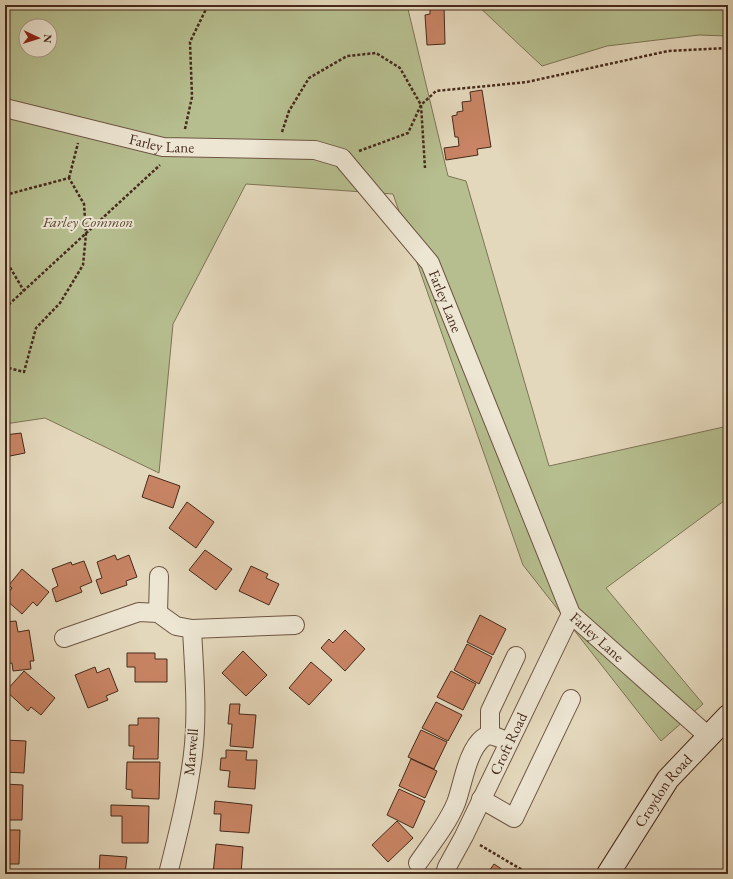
<svg xmlns="http://www.w3.org/2000/svg" width="733" height="879" font-family="'EB Garamond',serif">
  <style>
    .green { fill: #b6be8f; stroke: #7e7455; fill-rule: evenodd }
    .building { fill: #c88464; stroke: #46291b }
    .lines { fill: none; stroke-linecap: round; stroke-linejoin: round }
    .street-casing { stroke: #6e5543; stroke-width: 20 }
    .secondary-casing { stroke: #46291b; stroke-width: 24 }
    .path { stroke: #46291b; stroke-width: 2.5; stroke-dasharray: 3 2; stroke-linecap: butt }
    .street { stroke: #ede6d3; stroke-width: 18 }
    .secondary { stroke: #ede6d3; stroke-width: 22 }
    .labels { text-anchor: middle; stroke-width: 4; stroke-linejoin: round; paint-order: stroke }
    .street-label { font-size: 15px; fill: #46291b; stroke: #ede6d3 }
    .park-label { font-size: 15px; font-style: italic; fill: #5c4732; stroke: #ede6d3 }
  </style>
  <rect width="100%" height="100%" fill="#e4d8bc"/>
  <filter id="stains"><feTurbulence type="fractalNoise" baseFrequency=".005" numOctaves="4"/><feColorMatrix values="0 0 0 0 .2 0 0 0 0 .09 0 0 0 0 .02 0 0 0 .5 -.17"/></filter>
  <radialGradient id="worn" r=".72"><stop offset=".6" stop-color="#630" stop-opacity="0"/><stop offset="1" stop-color="#630" stop-opacity=".3"/></radialGradient>
  <path class="green" d="M 5,5 L 407,5 L 448,176 L 466,181 L 549,466 L 728,426 L 728,498 L 606,588 L 703,704 L 661,741 L 523,565 L 393,194 L 246,184 L 173,324 L 159,473 L 45,418 L 5,424 ZM 26,26 L 50,26 L 50,50 L 26,50 Z
    M 477,5 L 728,5 L 728,36 L 699,35 L 607,46 L 542,66 Z"/>
  <path class="building" d="M 430,5 L 444,5 L 445,44 L 427,45 L 425,15 L 430,14 Z
    M 482,90 L 491,147 L 477,149 L 478,155 L 446,160 L 444,148 L 459,146 L 458,137 L 455,137 L 452,116 L 457,115 L 457,112 L 463,111 L 462,102 L 471,101 L 470,92 Z
    M 21,433 L 25,453 L 5,457 L 5,435 Z
    M 149,475 L 180,486 L 173,508 L 142,497 Z
    M 187,502 L 214,522 L 196,548 L 169,528 Z
    M 205,550 L 232,569 L 216,590 L 189,570 Z
    M 115,555 L 117,560 L 129,555 L 137,577 L 126,581 L 127,585 L 101,594 L 96,580 L 102,578 L 97,562 Z
    M 84,561 L 92,582 L 80,587 L 82,592 L 56,602 L 52,589 L 58,586 L 52,569 L 71,562 L 72,565 Z
    M 251,566 L 268,574 L 266,578 L 279,584 L 269,605 L 239,591 Z
    M 22,569 L 49,592 L 37,606 L 33,602 L 22,614 L 5,599 L 5,597 L 12,588 L 9,585 Z
    M 480,615 L 506,629 L 493,655 L 467,642 Z
    M 16,621 L 18,632 L 29,630 L 34,661 L 30,661 L 31,669 L 13,671 L 12,663 L 6,664 L 5,622 Z
    M 345,630 L 365,649 L 345,671 L 321,648 L 329,639 L 333,643 Z
    M 467,644 L 492,657 L 479,684 L 454,670 Z
    M 243,651 L 267,675 L 246,696 L 222,673 Z
    M 127,653 L 155,653 L 155,659 L 167,659 L 167,682 L 135,682 L 135,667 L 127,667 Z
    M 311,662 L 332,680 L 309,705 L 289,688 Z
    M 95,667 L 97,673 L 109,668 L 118,691 L 106,696 L 108,700 L 88,708 L 75,675 Z
    M 24,671 L 55,698 L 41,715 L 31,707 L 28,711 L 6,691 Z
    M 451,671 L 476,684 L 463,710 L 437,697 Z
    M 436,702 L 462,715 L 448,741 L 422,728 Z
    M 230,704 L 240,704 L 239,714 L 256,715 L 253,748 L 230,746 L 232,724 L 228,724 Z
    M 138,718 L 159,718 L 158,759 L 133,759 L 134,746 L 129,746 L 129,725 L 138,725 Z
    M 421,730 L 447,742 L 434,769 L 408,757 Z
    M 5,740 L 26,741 L 24,773 L 5,772 Z
    M 226,750 L 247,751 L 246,760 L 257,760 L 255,789 L 228,787 L 230,771 L 220,770 L 221,758 L 226,758 Z
    M 411,759 L 437,771 L 425,798 L 399,786 Z
    M 127,762 L 160,762 L 159,799 L 132,798 L 132,790 L 126,789 Z
    M 5,784 L 23,785 L 22,820 L 5,820 Z
    M 399,789 L 425,801 L 413,828 L 387,815 Z
    M 215,801 L 252,805 L 249,833 L 220,831 L 221,814 L 214,814 Z
    M 111,805 L 149,806 L 148,843 L 122,843 L 122,816 L 111,816 Z
    M 397,821 L 413,838 L 388,862 L 372,845 Z
    M 5,830 L 20,830 L 19,864 L 5,864 Z
    M 216,844 L 243,847 L 241,874 L 213,874 Z
    M 100,855 L 127,857 L 125,874 L 99,874 Z
    M 494,864 L 509,874 L 487,874 Z"/>
  <g class="lines">
    <g class="street-casing">
      <g id="street">
        <path id="s1" d="M 5,108 L 163,147 L 315,150 L 342,158 L 430,263 L 571,614 L 708,736"/>
        <path d="M 158,613 L 159,576"/>
        <path d="M 192,629 L 295,625"/>
        <path d="M 64,638 L 139,612 L 158,613 L 176,626 L 192,629 C 194,670 198,713 193,754 C 188,795 178,834 168,874"/>
        <path d="M 490,735 L 490,711 L 516,656"/>
        <path d="M 481,799 L 514,818 L 571,699"/>
        <path d="M 418,863 C 431,844 447,825 456,803 C 463,784 467,751 483,738 C 490,732 501,739 509,742"/>
        <path id="s2" d="M 445,874 L 447,867 L 464,836 L 571,614"/>
      </g>
    </g>
    <g class="secondary-casing">
      <g id="secondary">
        <path id="s3" d="M 608,874 L 668,779 L 728,716"/>
      </g>
    </g>
    <path class="path" d="M 185,129 L 192,97 L 190,42 L 208,5
      M 282,132 L 289,111 L 309,78 L 347,56 L 376,53 L 400,68 L 421,105 L 425,168
      M 359,151 L 408,133 L 421,105 L 436,91 L 527,82 L 668,51 L 728,48
      M 69,178 L 78,143
      M 5,195 L 69,178 L 84,204 L 86,234 L 83,265 L 60,303 L 36,328 L 24,372 L 5,367
      M 5,259 L 24,291
      M 5,308 L 160,165
      M 480,845 L 529,874"/>
    <use href="#street" class="street"/>
    <use href="#secondary" class="secondary"/>
  </g>
  <g class="labels">
    <g class="street-label">
      <text dy="5" stroke="none"><textPath href="#s1" startOffset="161">Farley Lane</textPath></text>
      <text dy="5" stroke="none"><textPath href="#s1" startOffset="521">Farley Lane</textPath></text>
      <text dy="5" stroke="none"><textPath href="#s1" startOffset="893">Farley Lane</textPath></text>
      <text dy="5" stroke="none"><textPath href="#s2" startOffset="145">Croft Road</textPath></text>
      <text transform="translate(191 752) rotate(-85)" y="5">Marwell</text>
      <text dy="5" stroke="none"><textPath href="#s3" startOffset="100">Croydon Road</textPath></text>
    </g>
    <g class="park-label">
      <text x="88" y="227">Farley Common</text>
    </g>
  </g>
  <rect width="733" height="879" fill="none" stroke="#e4d8bc" stroke-width="20"/>
  <rect x="6" y="6" width="721" height="867" fill="none" stroke="#46291b" stroke-width="2"/>
  <rect x="10" y="10" width="713" height="859" fill="none" stroke="#46291b"/>
  <g transform="translate(38 38) rotate(94)"><circle r="19" fill="#ede6d3" stroke="#aa9a89"/>
  <path d="M0-3L7 15L0 10L-7 15Z" fill="#8f2418"/>
  <text y="-6" font-size="11" font-weight="bold" text-anchor="middle" fill="#46291b">N</text>
  </g>
  <rect width="100%" height="100%" filter="url(#stains)"/>
  <rect width="100%" height="100%" fill="url(#worn)"/>
</svg>
